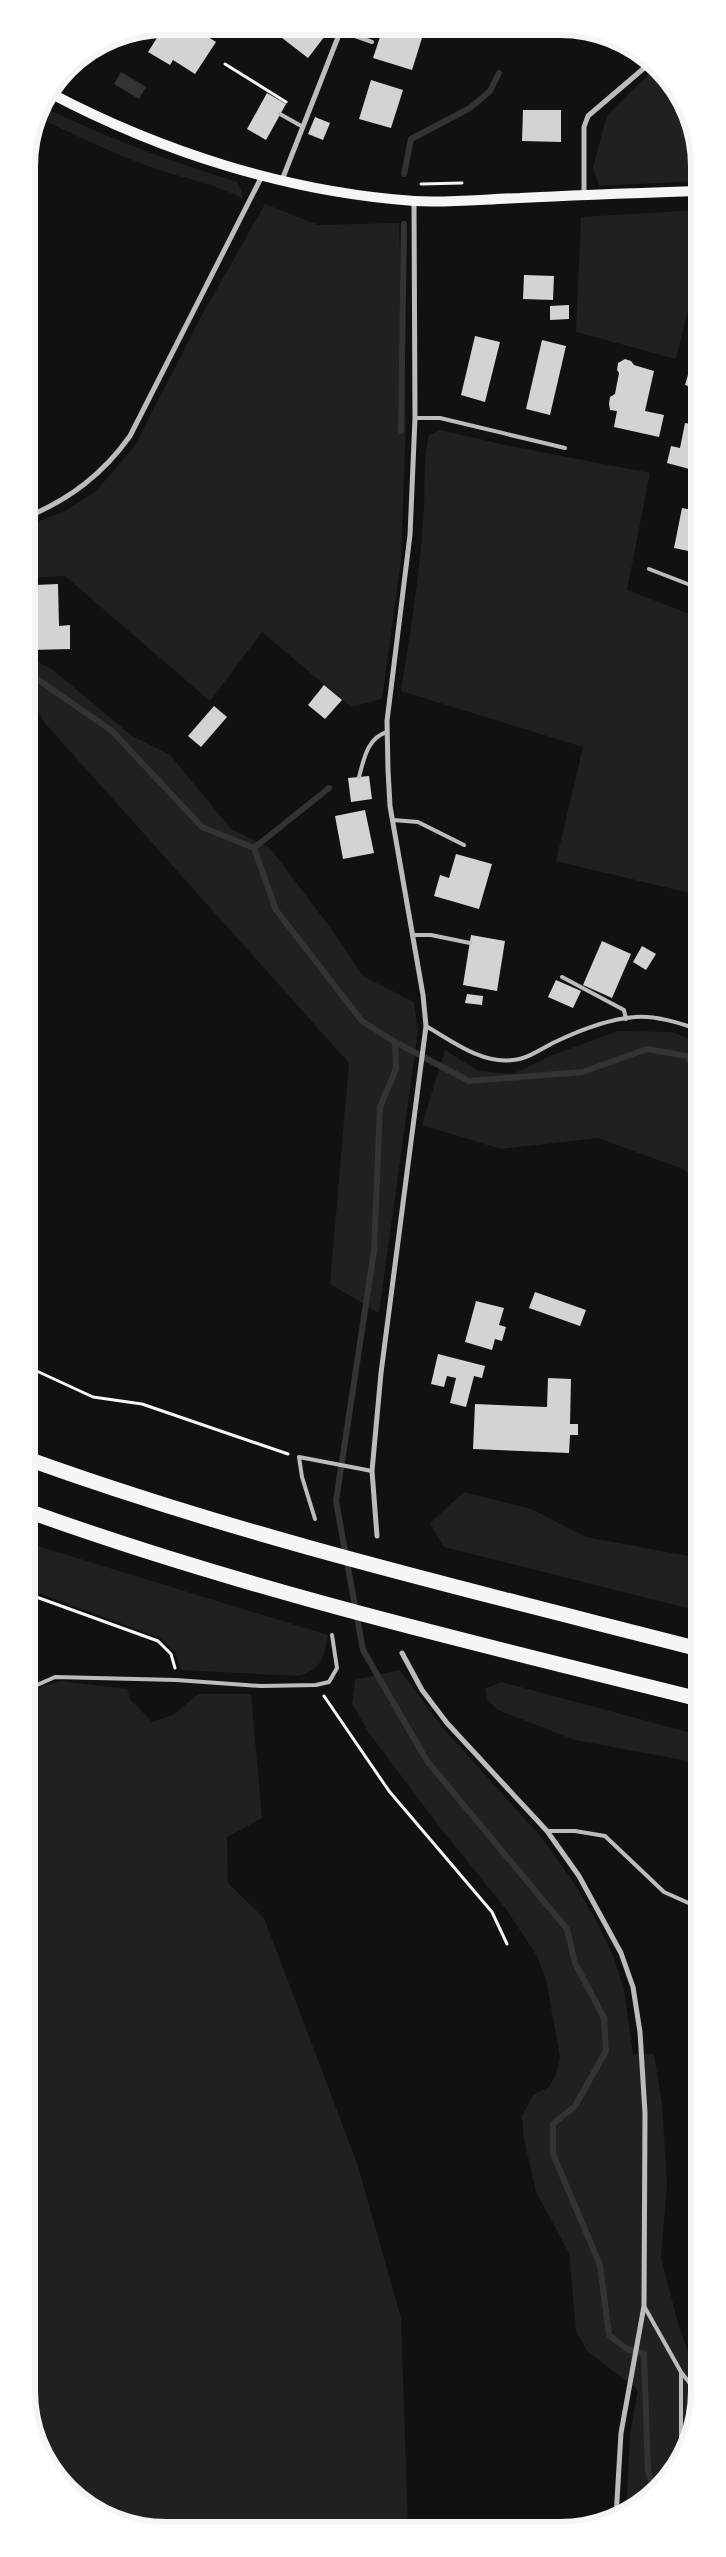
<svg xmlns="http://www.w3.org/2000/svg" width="726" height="2557" font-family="'Space Grotesk',sans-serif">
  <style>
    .green { fill: #202020 }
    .water { fill: #333 }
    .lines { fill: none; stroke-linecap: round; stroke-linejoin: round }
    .stream { stroke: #333; stroke-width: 6 }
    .building { fill: #d3d3d3 }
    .path { stroke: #f5f5f5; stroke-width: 3 }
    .service { stroke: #bcbcbc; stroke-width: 4 }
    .minor { stroke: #bcbcbc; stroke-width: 5 }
    .secondary { stroke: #f5f5f5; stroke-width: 10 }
    .motorway { stroke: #f5f5f5; stroke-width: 15 }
    .rim { fill: none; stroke: #f5f5f5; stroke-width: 6 }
  </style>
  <rect width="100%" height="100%" fill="#111"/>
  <path class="green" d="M 657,66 L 697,139 L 697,181 L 599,186 L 593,167 L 607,116 Z
    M 41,106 C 105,137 169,161 237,182 L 242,191 L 243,199 C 217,184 187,179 159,170 C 117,155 76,136 36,116 Z
    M 265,204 L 318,225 L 399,223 L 406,420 L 401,561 L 382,699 L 351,707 L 262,632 L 210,701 L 65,576 L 27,578 L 27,526 L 65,511 L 95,492 L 134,447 L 202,315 Z
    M 697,210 L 697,273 L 676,359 L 576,332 L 581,217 Z
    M 440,430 L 510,446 L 650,473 L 627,590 L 698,617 L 698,895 L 556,861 L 583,747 L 401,691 C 410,635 419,580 423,523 C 426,494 422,464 429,435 Z
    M 27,656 L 53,670 L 132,736 L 170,755 L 231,829 L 270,848 L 332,930 L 363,976 L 414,1002 L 418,1031 L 379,1313 L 330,1284 L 349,1063 L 44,722 L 31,698 L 27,697 Z
    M 618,1031 L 672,1032 L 698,1042 L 698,1182 L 683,1169 L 598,1138 L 501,1149 L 422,1125 L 445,1050 L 478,1071 L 513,1074 L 550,1056 Z
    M 464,1492 L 531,1509 L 586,1537 L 699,1558 L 699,1611 L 444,1547 L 430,1523 Z
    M 28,1543 L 328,1635 C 324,1658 322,1669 298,1676 L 181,1670 L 175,1652 L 160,1638 L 28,1589 Z
    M 400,1670 L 442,1727 L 541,1837 L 572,1880 L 598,1924 L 613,1956 L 624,1990 L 633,2054 L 654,2054 L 662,2104 L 667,2183 L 661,2258 L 679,2327 L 689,2354 L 690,2394 L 697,2408 L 689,2444 L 665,2483 L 626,2513 L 630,2435 L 638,2390 L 587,2351 L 576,2331 L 569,2253 L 536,2192 L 524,2139 L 522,2116 L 533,2095 L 549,2087 L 556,2075 L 560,2057 L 546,1979 L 537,1956 L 506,1909 L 438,1825 L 369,1733 L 352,1704 L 355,1680 Z
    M 61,1681 L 127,1689 L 130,1699 L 152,1722 L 173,1715 L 198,1694 L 251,1694 L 262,1818 L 227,1837 L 228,1883 L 264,1918 L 357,2163 L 401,2318 L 408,2528 L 139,2528 L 67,2490 L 29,2418 L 28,1702 L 40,1687 Z
    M 501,1682 L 699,1735 L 699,1763 L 575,1740 L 498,1710 L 488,1701 L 485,1689 Z"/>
  <path class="water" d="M 121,72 L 146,87 L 139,99 L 114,84 Z"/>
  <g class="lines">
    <path class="stream" d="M 404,174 L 411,139 L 470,108 L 490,91 L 499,73
      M 401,431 L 404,224
      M 27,672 L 112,731 L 202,827 L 254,848 L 276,910 L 362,1021 L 395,1042 L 469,1081 L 583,1072 L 647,1049 L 687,1056 L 698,1075
      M 254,848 L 329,788
      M 395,1042 L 396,1069 L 380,1107 L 374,1251 L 336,1501 L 363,1650 L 427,1761 L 567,1929 L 575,1963 L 604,2018 L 606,2051 L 575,2106 L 553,2124 L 553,2154 L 600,2265 L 609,2335 L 627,2349 L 644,2354 L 648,2471 L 655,2492"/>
  </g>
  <path class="building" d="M 191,26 L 216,42 L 195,74 L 173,60 L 170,65 L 148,52 L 164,27 Z
    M 283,27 L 322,27 L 328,32 L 308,58 L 277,34 Z
    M 383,28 L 422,38 L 412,70 L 373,58 Z
    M 371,80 L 403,90 L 391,128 L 359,119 Z
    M 267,93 L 286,104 L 266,140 L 247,129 Z
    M 523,110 L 561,110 L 561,142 L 522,141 Z
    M 315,117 L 330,123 L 323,140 L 308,134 Z
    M 524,275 L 554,276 L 553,300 L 523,299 Z
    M 569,305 L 569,319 L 550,320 L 550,306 Z
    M 475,336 L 500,342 L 485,402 L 461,395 Z
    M 542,340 L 566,346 L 550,415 L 526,409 Z
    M 625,359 L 631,361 L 634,365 L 654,371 L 645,411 L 664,415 L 659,437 L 614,427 L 617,411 L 610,410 L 609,404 L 610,397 L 615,394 L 619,373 L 617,370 L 618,363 Z
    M 690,368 L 697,370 L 697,389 L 685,385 Z
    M 685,423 L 697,425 L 697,471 L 667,463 L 671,446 L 680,448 Z
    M 682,508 L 697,511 L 698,553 L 674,548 Z
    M 58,584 L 59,626 L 70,625 L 70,649 L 31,650 L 30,626 L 36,625 L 35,585 Z
    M 324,685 L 342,700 L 325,719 L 308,705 Z
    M 214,706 L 227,717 L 201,747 L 188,736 Z
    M 369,776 L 372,799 L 351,802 L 348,778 Z
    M 365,810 L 374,853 L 343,859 L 335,816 Z
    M 456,854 L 492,864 L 479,909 L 434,896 L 440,875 L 449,878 Z
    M 471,935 L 505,941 L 497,991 L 463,985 Z
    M 602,941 L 631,954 L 612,998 L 583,985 Z
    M 642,946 L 656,954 L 646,970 L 633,962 Z
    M 556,980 L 581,991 L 573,1008 L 548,997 Z
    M 467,994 L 483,996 L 482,1005 L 465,1003 Z
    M 535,1292 L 586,1310 L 580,1326 L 529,1308 Z
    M 476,1301 L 504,1308 L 499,1325 L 506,1327 L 502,1341 L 495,1339 L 492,1350 L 465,1342 Z
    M 438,1354 L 485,1366 L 482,1378 L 474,1376 L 466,1407 L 450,1403 L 456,1378 L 447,1376 L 444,1387 L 431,1384 Z
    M 548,1378 L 571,1379 L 570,1424 L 578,1424 L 578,1435 L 570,1435 L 569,1453 L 473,1449 L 475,1404 L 547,1407 Z"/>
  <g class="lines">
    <path class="path" d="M 225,64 L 286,102
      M 421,184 L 462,183
      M 28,1367 L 93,1397 L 142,1404 L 288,1454
      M 28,1594 L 158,1641 L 171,1654 L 175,1668
      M 324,1696 L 389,1791 L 492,1912 L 507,1944"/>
    <path class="service" d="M 341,31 L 372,42
      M 280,114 L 303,127
      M 415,418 L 440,418 L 565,448
      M 649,569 L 698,588
      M 359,777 C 364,759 367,738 387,732
      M 393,820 L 418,822 L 464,845
      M 413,935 L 431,935 L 470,943
      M 562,977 L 624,1010 L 626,1019
      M 426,1026 C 452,1041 481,1064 513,1060 C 528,1059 542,1048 555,1042 C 578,1031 609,1019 635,1017 C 653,1015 682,1023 698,1030
      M 315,1519 L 302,1477 L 299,1457 L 372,1471
      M 28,1689 L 55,1677 L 176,1680 L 261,1686 L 316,1685 L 329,1682 L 337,1668 L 332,1635
      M 547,1831 L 575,1831 L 605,1836 L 664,1892 L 693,1905 L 699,1906
      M 644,2306 L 681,2372 L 699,2395
      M 681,2458 L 681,2372"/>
    <path class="minor" d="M 282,180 L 342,27
      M 584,195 L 584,127 L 588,116 L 650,63
      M 27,517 C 70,499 103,474 130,436 L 262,176
      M 377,1536 L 372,1471 L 381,1373 L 426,1026 L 423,995 L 390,806 L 388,770 L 387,721 L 410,535 L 415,418 L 414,201
      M 402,1653 L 422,1690 L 447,1723 L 547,1831 L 579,1876 L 621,1953 L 633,1987 L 640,2032 L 645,2113 L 644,2306 L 621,2433 L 616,2517"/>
    <path class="secondary" d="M 50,93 C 162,152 287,192 414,201 C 449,203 485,199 520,198 C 579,195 638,193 697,191"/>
    <path class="motorway" d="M 28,1459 C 247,1538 473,1591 699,1649
      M 28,1511 C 247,1590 474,1643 699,1699"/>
  </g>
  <path d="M0 0H726V2557H0ZM166 35H560A131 131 0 0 1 691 166V2391A131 131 0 0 1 560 2522H166A131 131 0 0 1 35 2391V166A131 131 0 0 1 166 35Z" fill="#fff" fill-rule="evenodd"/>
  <path class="rim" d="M166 35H560A131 131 0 0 1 691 166V2391A131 131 0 0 1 560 2522H166A131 131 0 0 1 35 2391V166A131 131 0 0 1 166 35Z"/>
</svg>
